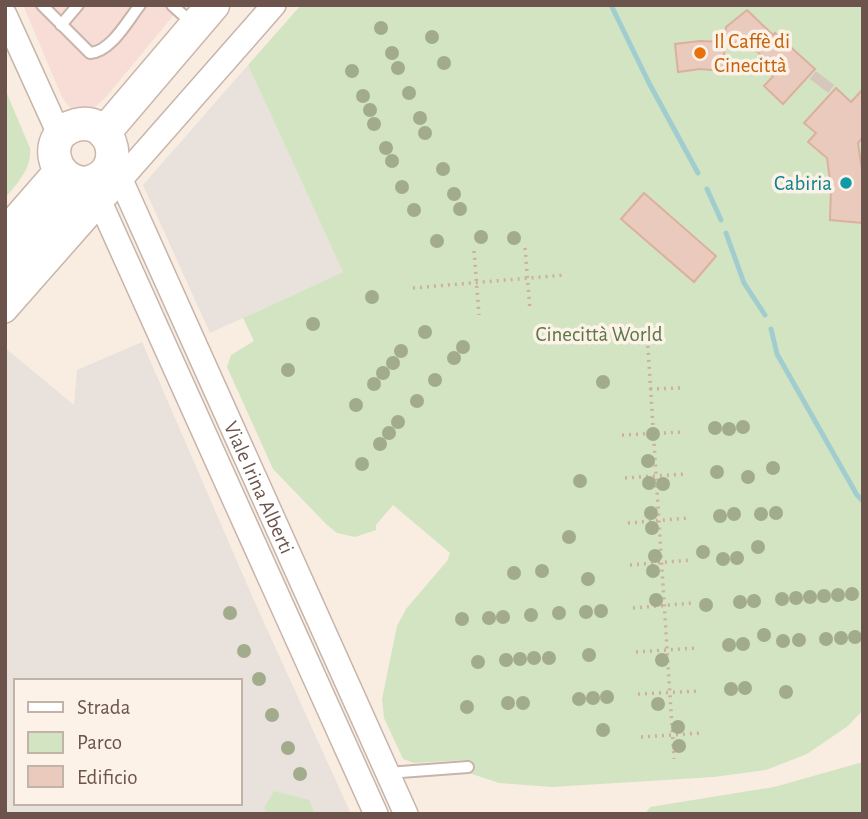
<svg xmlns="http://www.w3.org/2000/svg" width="868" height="819" font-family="'Alegreya Sans',sans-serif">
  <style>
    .commercial { fill: #f8ddd6 }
    .industrial { fill: #e8e1dc; fill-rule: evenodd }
    .green { fill: #d3e4c2 }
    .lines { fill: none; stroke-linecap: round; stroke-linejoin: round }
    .stream { stroke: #a1cdcf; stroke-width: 5 }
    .building { fill: #eacabd; stroke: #dbb09f; stroke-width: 2 }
    .street-tunnel { stroke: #d6c7bc; stroke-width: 23; stroke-dasharray: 23 11; stroke-linecap: butt }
    .lane-casing { stroke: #c7b4ab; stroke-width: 14 }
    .street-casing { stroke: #c7b4ab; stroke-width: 26 }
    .secondary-casing { stroke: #ccb6ab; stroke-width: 35 }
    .path { stroke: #ceaea1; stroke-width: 3.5; stroke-dasharray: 2 5; stroke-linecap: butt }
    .lane { stroke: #fff; stroke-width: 10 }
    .street { stroke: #fff; stroke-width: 23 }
    .secondary { stroke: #fff; stroke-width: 32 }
    .tree { fill: #a2ac8d }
    .food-dot { fill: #e8710a; stroke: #fcf2e7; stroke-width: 2.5 }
    .culture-dot { fill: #0f9aa8; stroke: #fcf2e7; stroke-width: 2.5 }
    .labels { text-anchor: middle; stroke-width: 7; stroke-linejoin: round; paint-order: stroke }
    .food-label { font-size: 21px; fill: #c56008; stroke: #fcf2e7; text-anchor: start }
    .culture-label { font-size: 21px; fill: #0d838f; stroke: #fcf2e7; text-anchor: end }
    .park-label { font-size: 21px; fill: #5a7748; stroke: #fcf2e7 }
    .street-label { font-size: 21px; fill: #6c544c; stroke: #fcf2e7 }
  </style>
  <rect width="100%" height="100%" fill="#f9ede2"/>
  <path class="commercial" d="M 23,5 L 182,5 L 106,97 L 96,106 L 86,111 L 69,107 L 62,97 Z"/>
  <path class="industrial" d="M 248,65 L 343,272 L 210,333 L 143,185 Z
    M 142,342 L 256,605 L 351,814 L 5,814 L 5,348 L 74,405 L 77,370 ZM 16,681 L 240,681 L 240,803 L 16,803 Z"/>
  <path class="green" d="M 301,5 L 863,5 L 863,710 L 848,726 L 807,754 L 766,770 L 714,777 L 552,787 L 499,783 L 469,773 L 466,760 L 414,763 L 403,759 L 384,718 L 382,699 L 397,626 L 406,609 L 447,561 L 450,553 L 393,505 L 376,525 L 376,530 L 355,537 L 337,533 L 327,525 L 273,469 L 227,367 L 231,355 L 254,341 L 243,318 L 343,272 L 248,65 Z
    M 5,89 L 30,148 C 32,168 18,183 5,198 Z
    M 863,762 L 863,814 L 645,814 L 650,807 L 774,787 Z
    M 274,791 L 309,800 L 315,814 L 267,814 L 264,808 Z"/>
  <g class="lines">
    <path class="stream" d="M 611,5 L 649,83 L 698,173
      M 707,189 L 721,220
      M 726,233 L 744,283 L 765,315
      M 771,329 L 777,354 L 857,495 L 863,501"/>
  </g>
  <path class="building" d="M 747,10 L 773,35 L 775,33 L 815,69 L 783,104 L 764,86 L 778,71 L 748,43 L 725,42 L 726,27 Z
    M 700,41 L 725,42 L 723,71 L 700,69 L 678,72 L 675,44 Z
    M 836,88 L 851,102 L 863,89 L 863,137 L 858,143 L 863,177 L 862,223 L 830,220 L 831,188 L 827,158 L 808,142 L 816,133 L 804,123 Z
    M 644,193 L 716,256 L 694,282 L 621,219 Z"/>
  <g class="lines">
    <path class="street-tunnel" d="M 819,86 L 825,78"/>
    <g class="lane-casing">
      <path id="lane" d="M 42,5 L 90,53 C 111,52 128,20 140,5
        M 172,5 L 193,24
        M 61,25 L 78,5
        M 387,773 L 468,767"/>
    </g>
    <g class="street-casing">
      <g id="street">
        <path d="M 5,15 L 60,136"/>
        <path id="s1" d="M 112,160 L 406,814"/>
        <path d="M 91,182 L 376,814"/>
        <path d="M 5,311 L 274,5"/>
      </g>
    </g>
    <g class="secondary-casing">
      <path id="secondary" d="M 104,133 L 213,5
        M 5,235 L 60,172
        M 5,277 L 85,183 C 129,176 115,115 76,125 C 42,134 50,181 85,183"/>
    </g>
    <path class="path" d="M 525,248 L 530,310
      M 474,251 L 479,315
      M 413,288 L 565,275
      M 647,332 L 674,759
      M 650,389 L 680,388
      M 622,435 L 683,432
      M 625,478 L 685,474
      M 628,523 L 688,518
      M 630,565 L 691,560
      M 633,608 L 693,603
      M 636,652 L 696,648
      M 638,694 L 699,691
      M 641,737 L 701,733"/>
    <use href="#lane" class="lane"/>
    <use href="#street" class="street"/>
    <use href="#secondary" class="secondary"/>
  </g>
  <g class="tree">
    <circle cx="381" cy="28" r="7"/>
    <circle cx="432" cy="37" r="7"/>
    <circle cx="392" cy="53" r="7"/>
    <circle cx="444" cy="63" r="7"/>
    <circle cx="398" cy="68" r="7"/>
    <circle cx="352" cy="71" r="7"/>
    <circle cx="409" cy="93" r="7"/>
    <circle cx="363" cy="96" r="7"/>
    <circle cx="370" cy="110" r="7"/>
    <circle cx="420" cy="118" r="7"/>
    <circle cx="374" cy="124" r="7"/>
    <circle cx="425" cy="133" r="7"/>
    <circle cx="386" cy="148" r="7"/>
    <circle cx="392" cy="161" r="7"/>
    <circle cx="443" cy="169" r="7"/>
    <circle cx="402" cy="187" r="7"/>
    <circle cx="454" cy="194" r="7"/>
    <circle cx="460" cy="209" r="7"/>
    <circle cx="414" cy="210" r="7"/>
    <circle cx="481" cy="237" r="7"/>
    <circle cx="514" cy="238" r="7"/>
    <circle cx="437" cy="241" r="7"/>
    <circle cx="372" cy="297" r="7"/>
    <circle cx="313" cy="324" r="7"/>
    <circle cx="425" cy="332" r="7"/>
    <circle cx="463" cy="347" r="7"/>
    <circle cx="401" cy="351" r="7"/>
    <circle cx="454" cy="358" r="7"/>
    <circle cx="393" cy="363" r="7"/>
    <circle cx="288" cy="370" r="7"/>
    <circle cx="383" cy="373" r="7"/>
    <circle cx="435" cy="380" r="7"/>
    <circle cx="603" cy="382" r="7"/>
    <circle cx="374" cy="384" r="7"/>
    <circle cx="417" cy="401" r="7"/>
    <circle cx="356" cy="405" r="7"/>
    <circle cx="398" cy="422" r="7"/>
    <circle cx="743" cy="427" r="7"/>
    <circle cx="715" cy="428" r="7"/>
    <circle cx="729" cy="429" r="7"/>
    <circle cx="389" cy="433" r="7"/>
    <circle cx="653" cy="434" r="7"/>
    <circle cx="380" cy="444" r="7"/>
    <circle cx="648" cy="461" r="7"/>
    <circle cx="362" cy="464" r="7"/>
    <circle cx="773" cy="468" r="7"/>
    <circle cx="717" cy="472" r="7"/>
    <circle cx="748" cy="477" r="7"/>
    <circle cx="580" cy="481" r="7"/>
    <circle cx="649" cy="483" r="7"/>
    <circle cx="663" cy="484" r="7"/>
    <circle cx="651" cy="513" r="7"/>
    <circle cx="776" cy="513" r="7"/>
    <circle cx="734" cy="514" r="7"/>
    <circle cx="761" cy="514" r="7"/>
    <circle cx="720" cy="516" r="7"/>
    <circle cx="652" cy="528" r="7"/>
    <circle cx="569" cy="537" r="7"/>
    <circle cx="758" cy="547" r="7"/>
    <circle cx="703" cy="552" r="7"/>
    <circle cx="655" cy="556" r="7"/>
    <circle cx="737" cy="558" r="7"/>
    <circle cx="723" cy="559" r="7"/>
    <circle cx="542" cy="571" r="7"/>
    <circle cx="653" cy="571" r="7"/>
    <circle cx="514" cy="573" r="7"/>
    <circle cx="588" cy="579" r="7"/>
    <circle cx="852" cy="594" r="7"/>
    <circle cx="838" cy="595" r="7"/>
    <circle cx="824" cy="596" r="7"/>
    <circle cx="810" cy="597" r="7"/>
    <circle cx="796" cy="598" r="7"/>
    <circle cx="782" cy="599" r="7"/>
    <circle cx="656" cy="600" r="7"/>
    <circle cx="754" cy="601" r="7"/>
    <circle cx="740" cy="602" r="7"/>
    <circle cx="706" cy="605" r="7"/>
    <circle cx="601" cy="611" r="7"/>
    <circle cx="586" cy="612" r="7"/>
    <circle cx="230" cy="613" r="7"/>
    <circle cx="559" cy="613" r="7"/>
    <circle cx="531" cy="615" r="7"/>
    <circle cx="503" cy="617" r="7"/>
    <circle cx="489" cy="618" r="7"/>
    <circle cx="462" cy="619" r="7"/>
    <circle cx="764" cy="635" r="7"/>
    <circle cx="855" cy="637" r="7"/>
    <circle cx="841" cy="638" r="7"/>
    <circle cx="826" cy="639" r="7"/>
    <circle cx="799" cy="640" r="7"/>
    <circle cx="783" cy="641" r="7"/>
    <circle cx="743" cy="644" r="7"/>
    <circle cx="729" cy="645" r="7"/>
    <circle cx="244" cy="651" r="7"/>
    <circle cx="589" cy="655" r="7"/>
    <circle cx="534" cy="658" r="7"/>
    <circle cx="549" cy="658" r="7"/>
    <circle cx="520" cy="659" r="7"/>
    <circle cx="506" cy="660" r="7"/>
    <circle cx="662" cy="660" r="7"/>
    <circle cx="478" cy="662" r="7"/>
    <circle cx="259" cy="679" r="7"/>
    <circle cx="745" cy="688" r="7"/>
    <circle cx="731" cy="689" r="7"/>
    <circle cx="786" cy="692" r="7"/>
    <circle cx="607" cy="697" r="7"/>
    <circle cx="593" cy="698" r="7"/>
    <circle cx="579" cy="699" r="7"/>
    <circle cx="508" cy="703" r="7"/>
    <circle cx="523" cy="703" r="7"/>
    <circle cx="658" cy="704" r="7"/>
    <circle cx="467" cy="707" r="7"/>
    <circle cx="272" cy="715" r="7"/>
    <circle cx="678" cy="727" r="7"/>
    <circle cx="603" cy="730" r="7"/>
    <circle cx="679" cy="746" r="7"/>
    <circle cx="288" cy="748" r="7"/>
    <circle cx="300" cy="774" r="7"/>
  </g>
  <circle class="food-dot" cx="700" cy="53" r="7"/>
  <circle class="culture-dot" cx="846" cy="183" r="7"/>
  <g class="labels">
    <g class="food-label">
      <text x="714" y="48">Il Caffè di<tspan x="714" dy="24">Cinecittà</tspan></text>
    </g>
    <g class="culture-label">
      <text x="832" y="190">Cabiria</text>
    </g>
    <g class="park-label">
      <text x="599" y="341">Cinecittà World</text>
    </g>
    <g class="street-label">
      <text dy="7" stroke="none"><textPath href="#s1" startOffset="359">Viale Irina Alberti</textPath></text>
    </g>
  </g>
  <rect width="868" height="819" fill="none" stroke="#6c544c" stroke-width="14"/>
  <rect x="14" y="679" width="228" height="126" fill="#fcf2e7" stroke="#c2b3a9" stroke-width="2"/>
  <rect x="28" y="702" width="35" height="10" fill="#ffffff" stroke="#c2b3a9" stroke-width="2"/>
  <text x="77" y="714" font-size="21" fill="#6c544c">Strada</text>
  <rect x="28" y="732" width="35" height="21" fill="#d3e4c2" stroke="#c2b3a9" stroke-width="2"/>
  <text x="77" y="749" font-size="21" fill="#6c544c">Parco</text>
  <rect x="28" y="766" width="35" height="21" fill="#eacabd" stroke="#c2b3a9" stroke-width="2"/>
  <text x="77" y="784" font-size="21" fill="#6c544c">Edificio</text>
</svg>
